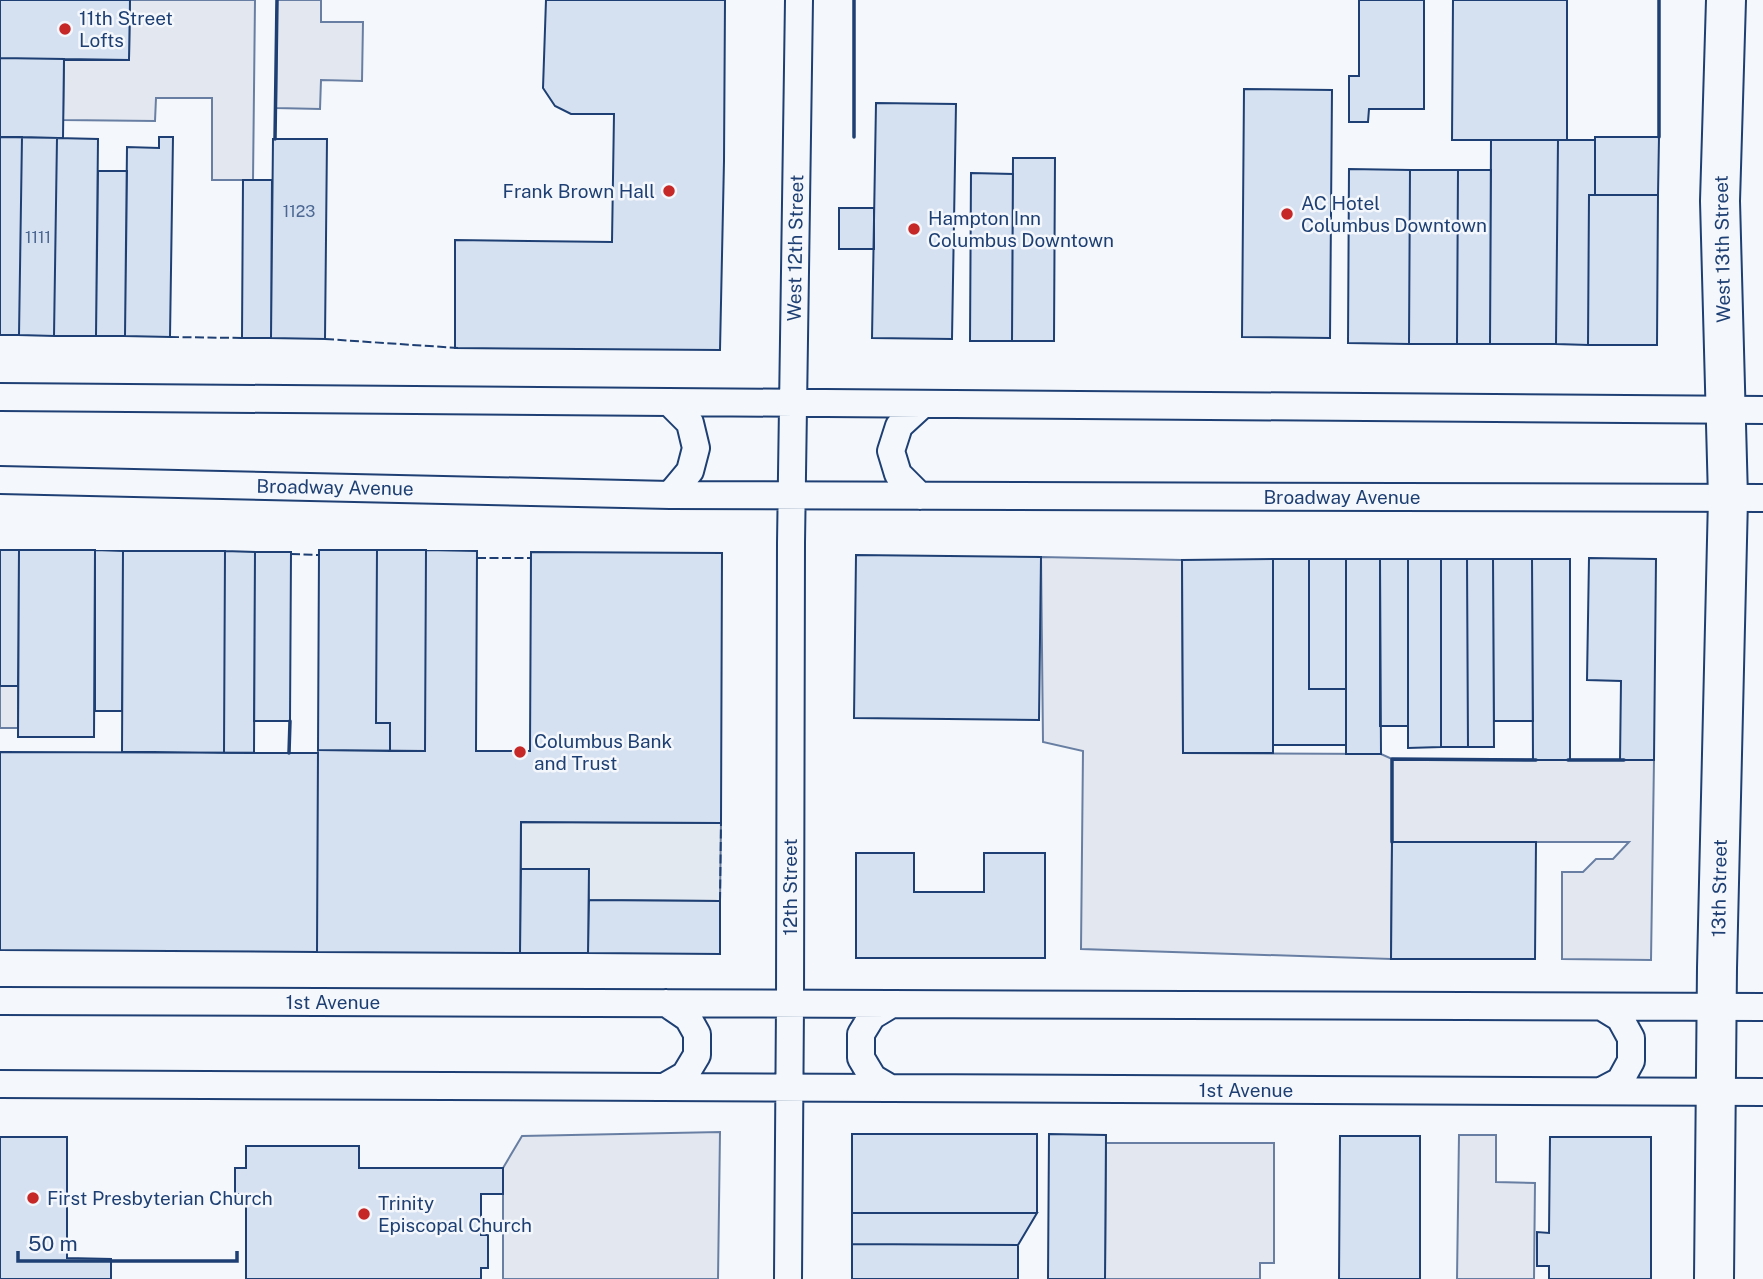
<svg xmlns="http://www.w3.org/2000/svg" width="1763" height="1279" font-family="'Public Sans',sans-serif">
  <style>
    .green { fill: #e3e9f0; stroke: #687fa3; stroke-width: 2 }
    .parking { fill: #e3e8f0; stroke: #687fa3; stroke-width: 2 }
    .building { fill: #d5e0f0; stroke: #1d3f73; stroke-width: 2 }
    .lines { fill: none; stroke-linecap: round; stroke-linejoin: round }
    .minor-casing { stroke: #1d3f73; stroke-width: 30 }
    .primary-casing { stroke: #1d3f73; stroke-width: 42 }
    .minor { stroke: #f4f7fb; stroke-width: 26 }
    .primary { stroke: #f4f7fb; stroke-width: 38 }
    .fence { stroke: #1d3f73; stroke-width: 2; stroke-dasharray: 9 3.5; stroke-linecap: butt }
    .wall { stroke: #1d3f73; stroke-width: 3.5 }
    .poi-dot { fill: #c62828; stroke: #f4f7fb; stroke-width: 2.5 }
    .labels { text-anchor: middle; stroke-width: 5; stroke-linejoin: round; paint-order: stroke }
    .number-label { font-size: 16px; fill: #4b6792 }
    .poi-label { font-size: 19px; fill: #1d3f73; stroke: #f4f7fb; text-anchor: start }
    .street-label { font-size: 19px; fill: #1d3f73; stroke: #f4f7fb }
  </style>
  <rect width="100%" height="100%" fill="#f4f7fb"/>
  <path class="green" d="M 521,822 L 721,823 L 720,901 L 589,900 L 588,869 L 521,869 Z"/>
  <path class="parking" d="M 130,0 L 255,0 L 253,180 L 212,180 L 212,98 L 156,98 L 155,121 L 63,120 L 64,59 L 129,59 Z
    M 277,0 L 321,0 L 321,22 L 363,22 L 362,81 L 321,80 L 320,109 L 276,108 Z
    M 1041,557 L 1182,560 L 1183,753 L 1381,754 L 1392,759 L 1654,760 L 1651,960 L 1562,959 L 1562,872 L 1583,872 L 1596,859 L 1613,859 L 1629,842 L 1392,842 L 1391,959 L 1081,949 L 1083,751 L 1043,742 Z
    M 0,686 L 18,686 L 18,728 L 0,728 Z
    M 720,1132 L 718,1279 L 503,1279 L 503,1168 L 522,1136 Z
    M 1459,1135 L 1496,1135 L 1496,1182 L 1535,1183 L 1534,1279 L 1457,1279 Z
    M 1106,1143 L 1274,1143 L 1274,1263 L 1260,1263 L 1260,1279 L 1105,1279 Z"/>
  <path class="building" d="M 0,0 L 130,0 L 129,60 L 0,58 Z
    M 546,0 L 725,0 L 724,161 L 720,350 L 455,348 L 455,240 L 612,242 L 614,114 L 571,114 L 555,106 L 543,88 Z
    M 1359,0 L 1424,0 L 1424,109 L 1369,109 L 1368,122 L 1349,122 L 1349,76 L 1359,76 Z
    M 1453,0 L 1567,0 L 1567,140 L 1452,140 Z
    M 0,58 L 64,59 L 63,138 L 0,137 Z
    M 1244,89 L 1332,90 L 1330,338 L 1242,337 Z
    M 876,103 L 956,104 L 952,339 L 872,338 Z
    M 0,137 L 22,137 L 19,335 L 0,335 Z
    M 22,137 L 57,138 L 54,336 L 19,335 Z
    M 159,137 L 173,137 L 170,337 L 125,336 L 127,147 L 159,148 Z
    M 1595,137 L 1659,137 L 1658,195 L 1595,195 Z
    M 57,138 L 98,139 L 96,336 L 54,336 Z
    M 273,139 L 327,139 L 325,339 L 271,338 Z
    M 1491,140 L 1558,140 L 1556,344 L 1490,344 Z
    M 1558,140 L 1595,140 L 1595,195 L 1589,195 L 1588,345 L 1556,344 Z
    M 1013,158 L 1055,158 L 1054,341 L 1012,341 Z
    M 1349,169 L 1410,170 L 1409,344 L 1348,343 Z
    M 1410,170 L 1458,170 L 1457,344 L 1409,344 Z
    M 1458,170 L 1491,170 L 1490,344 L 1457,344 Z
    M 98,171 L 127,171 L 125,336 L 96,336 Z
    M 971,173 L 1013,174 L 1012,341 L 970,341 Z
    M 243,180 L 272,180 L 271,338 L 242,338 Z
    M 1589,195 L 1658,195 L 1657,345 L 1588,345 Z
    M 839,208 L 874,208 L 874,249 L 839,249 Z
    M 0,550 L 19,550 L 18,686 L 0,686 Z
    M 19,550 L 95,550 L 94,737 L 18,737 Z
    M 95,550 L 123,551 L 122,711 L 95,711 Z
    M 319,550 L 377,550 L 376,723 L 390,723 L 390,751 L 318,750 Z
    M 377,550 L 426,550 L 425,751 L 390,751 L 390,723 L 376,723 Z
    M 426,550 L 477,551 L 476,751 L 530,751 L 531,552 L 722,553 L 721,823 L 521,822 L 520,953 L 317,952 L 318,750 L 425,751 Z
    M 123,551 L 225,551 L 224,753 L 122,752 Z
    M 225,551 L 255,552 L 254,753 L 224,753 Z
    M 255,552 L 291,552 L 290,721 L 254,721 Z
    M 856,555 L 1041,557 L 1039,720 L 854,718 Z
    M 1589,558 L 1656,559 L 1654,760 L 1620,760 L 1621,681 L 1587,680 Z
    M 1273,559 L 1273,753 L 1183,753 L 1182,560 Z
    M 1273,559 L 1309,559 L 1309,689 L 1346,689 L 1346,745 L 1273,745 Z
    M 1309,559 L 1346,559 L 1346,689 L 1309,689 Z
    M 1346,559 L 1380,559 L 1381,754 L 1346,754 Z
    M 1380,559 L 1408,559 L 1408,726 L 1380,726 Z
    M 1408,559 L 1441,559 L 1441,747 L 1408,748 Z
    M 1441,559 L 1467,559 L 1468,747 L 1441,747 Z
    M 1467,559 L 1493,559 L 1494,747 L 1468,747 Z
    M 1493,559 L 1532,559 L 1533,721 L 1494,721 Z
    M 1532,559 L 1570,559 L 1570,760 L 1533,760 Z
    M 0,752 L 318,753 L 317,952 L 0,950 Z
    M 1392,842 L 1536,842 L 1535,959 L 1391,959 Z
    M 856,853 L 914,853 L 914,892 L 984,892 L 984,853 L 1045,853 L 1045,958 L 856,958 Z
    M 521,869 L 589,869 L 588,953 L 520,953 Z
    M 589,900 L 720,901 L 720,954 L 588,953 Z
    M 852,1134 L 1037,1134 L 1037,1213 L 852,1213 Z
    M 1049,1134 L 1106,1135 L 1105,1279 L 1048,1279 Z
    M 1340,1136 L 1420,1136 L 1420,1279 L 1339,1279 Z
    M 0,1137 L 67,1137 L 67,1258 L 111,1259 L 111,1279 L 0,1279 Z
    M 1550,1137 L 1651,1137 L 1651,1279 L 1549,1279 L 1549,1266 L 1537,1266 L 1537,1232 L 1549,1233 Z
    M 246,1146 L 359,1146 L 359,1168 L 503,1168 L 503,1194 L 481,1194 L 481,1235 L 488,1235 L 488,1268 L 481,1268 L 481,1279 L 246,1279 L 246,1194 L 235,1194 L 235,1168 L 246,1168 Z
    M 852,1213 L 1037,1213 L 1018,1245 L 852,1244 Z
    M 852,1244 L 1018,1245 L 1018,1279 L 852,1279 Z"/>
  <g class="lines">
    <g class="minor-casing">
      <path id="minor" d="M 0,397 L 1763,410
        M 669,402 L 690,423 L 696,448 L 690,471 L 670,495
        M 0,480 L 670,495 L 1763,498
        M 920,496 L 898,474 L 891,451 L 899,426 L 923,404
        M 0,1001 L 1763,1007
        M 0,1084 L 1763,1092
        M 664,1087 L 685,1075 L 697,1055 L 697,1034 L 688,1018 L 666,1003
        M 890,1088 L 873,1078 L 861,1058 L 861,1034 L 872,1016 L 892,1004
        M 1601,1091 L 1620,1081 L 1631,1061 L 1631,1038 L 1620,1018 L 1602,1007
        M 788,1279 L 790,1004 L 791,543 L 799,0"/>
    </g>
    <g class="primary-casing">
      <path id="primary" d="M 1714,1279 L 1717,968 L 1728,498 L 1720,201 L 1726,0"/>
    </g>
    <use href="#minor" class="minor"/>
    <use href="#primary" class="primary"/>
    <path class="fence" d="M 170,337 L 242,338
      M 325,339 L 458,348
      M 291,554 L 319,555
      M 477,558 L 531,558
      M 720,901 L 721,823"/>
    <path class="wall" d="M 854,137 L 854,0
      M 1659,137 L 1659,0
      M 275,139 L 277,0
      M 289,753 L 290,721
      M 1568,760 L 1624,760
      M 1392,842 L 1392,759 L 1536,760"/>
  </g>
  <g class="poi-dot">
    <circle cx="65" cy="29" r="7"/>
    <circle cx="669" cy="191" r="7"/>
    <circle cx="1287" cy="214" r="7"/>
    <circle cx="914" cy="229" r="7"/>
    <circle cx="520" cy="752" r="7"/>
    <circle cx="33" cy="1198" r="7"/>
    <circle cx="364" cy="1214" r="7"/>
  </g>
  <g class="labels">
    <g class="number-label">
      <text x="299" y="217">1123</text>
      <text x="38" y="243">1111</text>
    </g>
    <g class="poi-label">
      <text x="79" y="25">11th Street<tspan x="79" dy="22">Lofts</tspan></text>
      <text x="655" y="198" text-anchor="end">Frank Brown Hall</text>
      <text x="1301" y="210">AC Hotel<tspan x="1301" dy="22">Columbus Downtown</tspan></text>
      <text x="928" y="225">Hampton Inn<tspan x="928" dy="22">Columbus Downtown</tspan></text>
      <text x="534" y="748">Columbus Bank<tspan x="534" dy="22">and Trust</tspan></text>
      <text x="47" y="1205">First Presbyterian Church</text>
      <text x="378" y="1210">Trinity<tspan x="378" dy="22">Episcopal Church</tspan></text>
    </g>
    <g class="street-label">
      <text transform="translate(795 248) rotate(-89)" y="7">West 12th Street</text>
      <text transform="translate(1722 249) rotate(-91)" y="7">West 13th Street</text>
      <text transform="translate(335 487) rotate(1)" y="7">Broadway Avenue</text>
      <text x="1342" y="504">Broadway Avenue</text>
      <text transform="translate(790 887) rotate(-90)" y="7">12th Street</text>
      <text transform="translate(1719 888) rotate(-89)" y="7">13th Street</text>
      <text x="333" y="1009">1st Avenue</text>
      <text x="1246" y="1097">1st Avenue</text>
    </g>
  </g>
  <path d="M18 1251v10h219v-10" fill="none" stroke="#1d3f73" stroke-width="3.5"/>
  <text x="28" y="1251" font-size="21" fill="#1d3f73" stroke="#f4f7fb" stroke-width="5" paint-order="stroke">50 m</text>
</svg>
